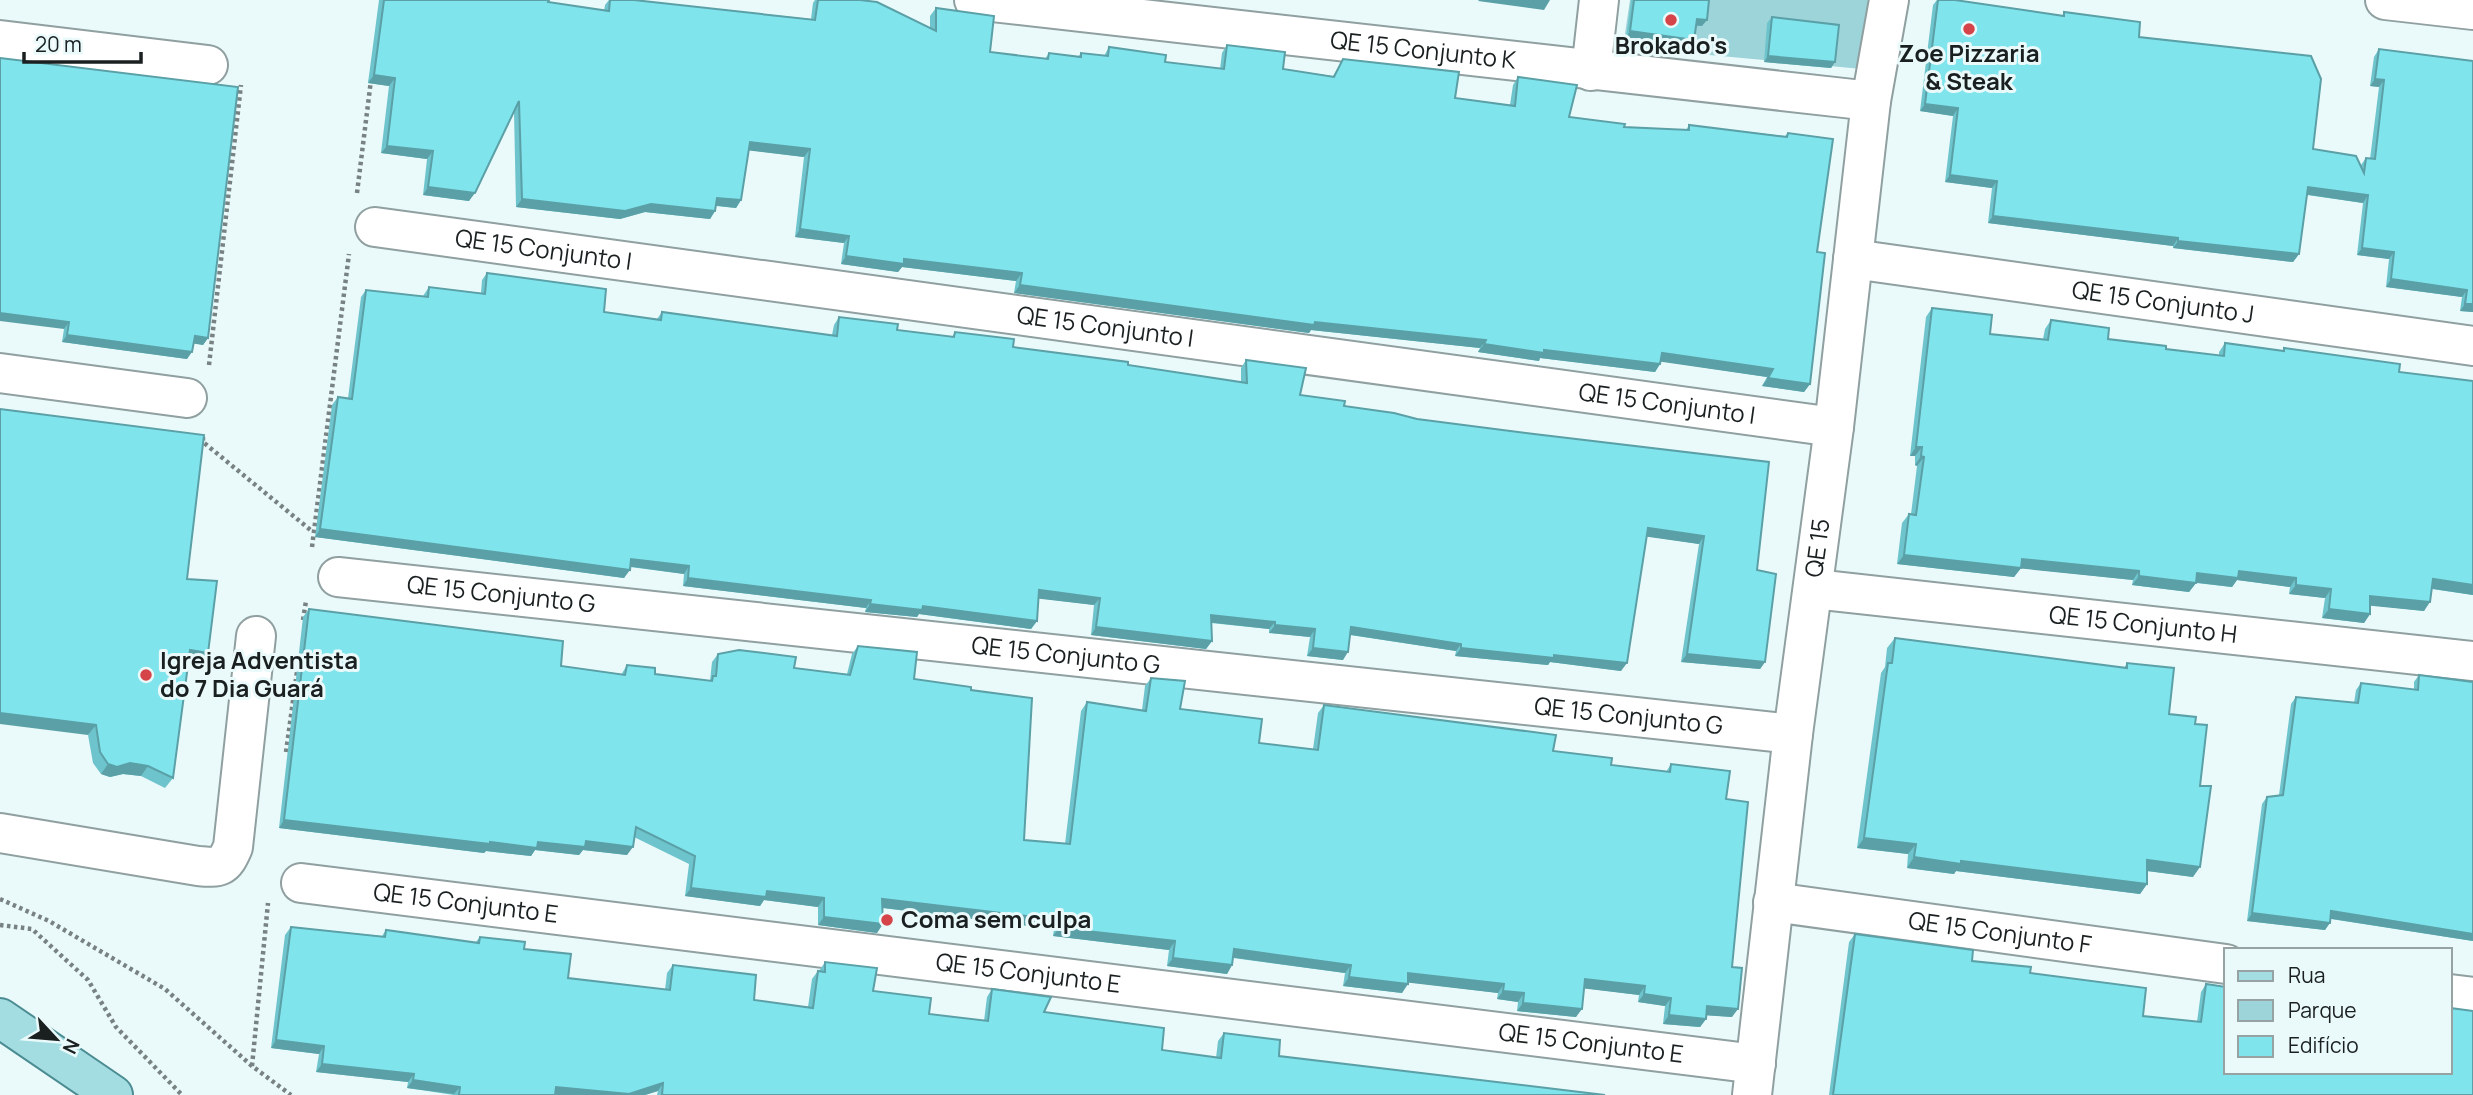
<svg xmlns="http://www.w3.org/2000/svg" width="2473" height="1095" font-family="Manrope,sans-serif">
  <style>
    .park { fill: #9cd4d9 }
    .lines { fill: none; stroke-linecap: round; stroke-linejoin: round }
    .minor-casing { stroke: #909fa0; stroke-width: 42 }
    .major-casing { stroke: #4b8c92; stroke-width: 42 }
    .path { stroke: #788283; stroke-width: 4.5; stroke-dasharray: 3.5 3.5; stroke-linecap: butt }
    .minor { stroke: #fff; stroke-width: 38 }
    .major { stroke: #a3dde2; stroke-width: 38 }
    .wall { fill: #6ec4cc }
    .shaded-wall { fill: #5aa0a6 }
    .building { fill: #80e4ed; stroke: #5aa0a6; stroke-width: 2 }
    .poi-dot { fill: #d44448; stroke: #eafafb; stroke-width: 2.5 }
    .labels { text-anchor: middle; stroke-width: 6; stroke-linejoin: round; paint-order: stroke }
    .poi-label { font-size: 24px; font-weight: bold; fill: #1a1f20; stroke: #eafafb }
    .street-label { font-size: 24px; fill: #1a1f20; stroke: #eafafb }
  </style>
  <rect width="100%" height="100%" fill="#eafafb"/>
  <path class="park" d="M 1630,0 L 1869,0 L 1862,69 L 1623,47 Z"/>
  <g class="lines">
    <g class="minor-casing">
      <g id="minor">
        <path id="s1" d="M 974,0 L 1871,101"/>
        <path d="M 2385,0 L 2473,10"/>
        <path d="M 0,40 L 208,65"/>
        <path d="M 1591,71 L 1599,0"/>
        <path id="s2" d="M 375,227 L 1834,427"/>
        <path id="s3" d="M 1853,259 L 2473,346"/>
        <path d="M 0,373 L 187,398"/>
        <path id="s4" d="M 338,577 L 1793,734"/>
        <path id="s5" d="M 1814,589 L 2473,661"/>
        <path d="M 0,833 L 198,866 C 220,868 224,868 233,847 L 256,636"/>
        <path id="s6" d="M 301,883 L 1756,1064"/>
        <path id="s7" d="M 1773,902 L 2226,964"/>
        <path d="M 2450,994 L 2473,997"/>
        <path id="s8" d="M 1752,1095 L 1793,734 L 1834,427 L 1871,101 L 1889,0"/>
      </g>
    </g>
    <g class="major-casing">
      <path id="major" d="M 0,1018 L 113,1095"/>
    </g>
    <path class="path" d="M 357,193 L 371,80
      M 209,365 L 241,85
      M 203,437 L 203,442 L 313,532
      M 312,547 L 349,254
      M 303,620 L 306,601
      M 286,752 L 299,657
      M 0,899 L 49,921 L 165,989 L 252,1066 L 291,1095
      M 0,925 L 32,929 L 88,980 L 116,1027 L 182,1095
      M 252,1066 L 268,903"/>
    <use href="#minor" class="minor"/>
    <use href="#major" class="major"/>
  </g>
  <path class="wall" d="M 379,0 L 549,0 L 548,2 L 604,11 L 605,5 L 609,0 L 634,0 L 811,19 L 813,3 L 815,0 L 860,0 L 930,28 L 930,16 L 936,8 L 990,52 L 1045,59 L 1049,53 L 1078,57 L 1081,53 L 1104,56 L 1109,47 L 1165,62 L 1220,69 L 1222,53 L 1227,45 L 1283,69 L 1333,76 L 1343,59 L 1455,98 L 1510,105 L 1513,85 L 1518,77 L 1569,117 L 1624,127 L 1686,130 L 1689,125 L 1785,136 L 1788,133 L 1817,252 L 1810,384 L 1804,392 L 1762,386 L 1767,377 L 1660,361 L 1660,364 L 1655,372 L 1540,358 L 1539,361 L 1478,352 L 1480,348 L 1311,330 L 1309,333 L 1014,293 L 1016,281 L 902,267 L 898,272 L 841,264 L 844,243 L 795,237 L 804,157 L 749,150 L 741,200 L 736,208 L 716,206 L 715,211 L 710,219 L 645,212 L 620,219 L 516,207 L 514,112 L 469,201 L 423,195 L 427,159 L 381,153 L 389,86 L 368,83 Z
    M 1631,0 L 1709,0 L 1702,26 L 1696,26 L 1690,46 L 1626,38 Z
    M 1937,0 L 1955,0 L 2062,16 L 2064,12 L 2139,37 L 2313,149 L 2361,165 L 2366,158 L 2370,159 L 2379,87 L 2370,86 L 2374,57 L 2379,49 L 2473,61 L 2473,312 L 2460,311 L 2462,297 L 2386,287 L 2389,259 L 2357,255 L 2363,203 L 2307,195 L 2299,254 L 2293,262 L 2173,248 L 2173,246 L 1988,223 L 1992,188 L 1945,182 L 1953,116 L 1920,111 L 1933,5 Z
    M 1772,17 L 1835,62 L 1831,68 L 1764,62 L 1767,23 Z
    M 0,58 L 208,338 L 203,345 L 194,343 L 187,359 L 62,342 L 64,329 Z
    M 487,273 L 604,312 L 657,319 L 662,312 L 832,335 L 834,325 L 839,317 L 897,330 L 952,337 L 955,332 L 1013,347 L 1241,382 L 1241,368 L 1246,360 L 1300,395 L 1344,406 L 1417,419 L 1534,434 L 1769,462 L 1757,570 L 1765,662 L 1760,669 L 1681,662 L 1699,544 L 1646,536 L 1621,671 L 1550,662 L 1548,665 L 1455,656 L 1456,651 L 1350,635 L 1343,660 L 1307,656 L 1310,637 L 1269,633 L 1269,629 L 1211,623 L 1212,641 L 1206,649 L 1091,635 L 1094,605 L 1038,598 L 1037,621 L 1031,629 L 919,614 L 917,617 L 865,612 L 866,608 L 683,586 L 684,574 L 630,567 L 624,578 L 315,537 L 332,405 L 338,397 L 348,398 L 361,297 L 366,290 L 423,296 L 429,287 L 481,293 L 482,280 Z
    M 1932,308 L 1990,334 L 2043,339 L 2045,329 L 2051,320 L 2108,339 L 2166,349 L 2219,356 L 2219,352 L 2225,343 L 2283,351 L 2284,348 L 2399,372 L 2473,381 L 2473,595 L 2432,589 L 2424,611 L 2370,605 L 2370,614 L 2364,623 L 2322,618 L 2325,598 L 2289,594 L 2290,587 L 2237,580 L 2232,587 L 2196,583 L 2189,592 L 2132,585 L 2133,580 L 2021,568 L 2014,577 L 1897,564 L 1902,523 L 1909,514 L 1911,514 L 1917,466 L 1915,465 L 1915,456 L 1910,456 L 1926,317 Z
    M 187,579 L 208,653 L 201,663 L 188,661 L 173,778 L 165,788 L 141,776 L 123,774 L 110,777 L 101,774 L 93,763 L 88,735 Z
    M 309,609 L 561,666 L 621,675 L 627,665 L 655,674 L 710,681 L 712,662 L 718,654 L 794,668 L 847,674 L 852,654 L 858,646 L 914,679 L 971,690 L 1024,840 L 1065,844 L 1081,711 L 1087,702 L 1142,710 L 1145,686 L 1151,678 L 1180,709 L 1259,743 L 1313,749 L 1318,713 L 1324,705 L 1553,751 L 1611,765 L 1666,772 L 1671,764 L 1726,799 L 1732,967 L 1732,1017 L 1706,1015 L 1706,1019 L 1700,1027 L 1663,1024 L 1665,1006 L 1638,1002 L 1639,995 L 1584,988 L 1576,1017 L 1517,1011 L 1518,1002 L 1497,999 L 1498,993 L 1408,982 L 1402,993 L 1343,986 L 1345,973 L 1233,958 L 1232,965 L 1227,974 L 1167,966 L 1169,950 L 1053,936 L 1054,929 L 882,908 L 877,933 L 818,925 L 818,907 L 764,900 L 760,906 L 685,896 L 689,864 L 634,837 L 627,855 L 583,850 L 579,855 L 535,850 L 531,856 L 486,851 L 484,853 L 279,828 L 303,617 Z
    M 1895,638 L 2124,668 L 2127,663 L 2169,714 L 2195,724 L 2200,786 L 2193,877 L 2147,871 L 2147,884 L 2140,894 L 1956,871 L 1954,874 L 1907,868 L 1908,854 L 1857,848 L 1881,673 L 1885,667 L 1887,648 Z
    M 2419,675 L 2473,941 L 2331,919 L 2325,930 L 2247,921 L 2262,804 L 2267,797 L 2279,795 L 2291,704 L 2296,697 L 2354,703 L 2356,690 L 2361,683 L 2414,690 L 2414,682 Z
    M 291,927 L 382,936 L 386,930 L 475,943 L 480,937 L 524,949 L 568,978 L 665,990 L 667,973 L 673,965 L 754,1000 L 808,1007 L 812,979 L 818,971 L 819,971 L 825,962 L 873,991 L 929,1014 L 984,1021 L 987,997 L 992,989 L 1044,1012 L 1162,1050 L 1216,1058 L 1218,1041 L 1224,1033 L 1279,1056 L 1605,1095 L 657,1095 L 658,1091 L 645,1095 L 454,1095 L 407,1088 L 408,1082 L 316,1072 L 319,1054 L 271,1048 L 285,935 Z
    M 1855,934 L 2030,973 L 2143,1016 L 2197,1022 L 2201,992 L 2206,984 L 2450,1072 L 2473,1095 L 1829,1095 L 1849,942 Z"/>
  <path class="shaded-wall" d="M 1479,0 L 1550,0 L 1544,10 L 1478,1 Z
    M 1697,19 L 1707,20 L 1702,26 L 1693,25 Z
    M 1630,31 L 1694,40 L 1690,46 L 1626,38 Z
    M 1768,56 L 1835,62 L 1831,68 L 1764,62 Z
    M 374,75 L 395,78 L 389,86 L 368,83 Z
    M 2375,79 L 2384,80 L 2379,87 L 2370,86 Z
    M 1925,104 L 1958,108 L 1953,116 L 1920,111 Z
    M 750,142 L 810,149 L 804,157 L 745,150 Z
    M 387,146 L 433,151 L 427,159 L 381,153 Z
    M 1950,175 L 1997,181 L 1992,188 L 1945,182 Z
    M 428,187 L 475,193 L 469,201 L 423,195 Z
    M 2308,187 L 2368,195 L 2363,203 L 2303,194 Z
    M 717,198 L 741,200 L 736,208 L 711,205 Z
    M 522,199 L 651,204 L 715,211 L 710,219 L 645,212 L 620,219 L 516,207 Z
    M 1993,216 L 2178,238 L 2173,246 L 1988,223 Z
    M 800,229 L 849,236 L 844,243 L 795,237 Z
    M 2178,241 L 2299,254 L 2293,262 L 2173,248 Z
    M 2362,248 L 2394,252 L 2389,259 L 2357,255 Z
    M 846,256 L 904,259 L 1022,273 L 1016,281 L 902,267 L 898,272 L 841,264 Z
    M 2391,279 L 2467,290 L 2462,297 L 2386,287 Z
    M 1020,285 L 1315,322 L 1486,340 L 1480,348 L 1311,330 L 1309,333 L 1014,293 Z
    M 2465,304 L 2473,304 L 2473,312 L 2460,311 Z
    M 0,313 L 69,322 L 64,329 L 0,321 Z
    M 67,335 L 192,352 L 187,359 L 62,342 Z
    M 195,336 L 208,338 L 203,345 L 190,343 Z
    M 1484,344 L 1544,350 L 1660,364 L 1655,372 L 1540,358 L 1539,361 L 1478,352 Z
    M 1662,353 L 1773,369 L 1767,377 L 1656,361 Z
    M 1768,378 L 1810,384 L 1804,392 L 1762,386 Z
    M 1916,447 L 1922,447 L 1915,456 L 1910,456 Z
    M 1921,456 L 1924,457 L 1917,466 L 1915,465 Z
    M 1648,528 L 1704,536 L 1699,544 L 1642,536 Z
    M 320,529 L 630,570 L 624,578 L 315,537 Z
    M 1904,555 L 2021,568 L 2014,577 L 1897,564 Z
    M 631,559 L 689,566 L 684,574 L 626,566 Z
    M 2022,559 L 2139,571 L 2133,580 L 2016,568 Z
    M 2239,571 L 2296,578 L 2290,587 L 2237,580 L 2232,587 L 2191,582 L 2197,573 Z
    M 2139,576 L 2196,583 L 2189,592 L 2132,585 Z
    M 688,578 L 871,600 L 866,608 L 683,586 Z
    M 2433,579 L 2473,585 L 2473,595 L 2427,588 Z
    M 2296,585 L 2331,589 L 2325,598 L 2289,594 Z
    M 1039,590 L 1100,598 L 1094,605 L 1033,598 Z
    M 2370,596 L 2430,602 L 2424,611 L 2363,605 Z
    M 870,604 L 923,606 L 1037,621 L 1031,629 L 919,614 L 917,617 L 865,612 Z
    M 2329,609 L 2370,614 L 2364,623 L 2322,618 Z
    M 1211,615 L 1275,622 L 1269,629 L 1206,622 Z
    M 1275,625 L 1315,629 L 1310,637 L 1269,633 Z
    M 1096,627 L 1212,641 L 1206,649 L 1091,635 Z
    M 1351,627 L 1461,644 L 1456,651 L 1345,634 Z
    M 1313,648 L 1348,652 L 1343,660 L 1307,656 Z
    M 1461,648 L 1554,655 L 1627,663 L 1621,671 L 1550,662 L 1548,665 L 1455,656 Z
    M 190,650 L 208,653 L 201,663 L 182,660 Z
    M 1687,654 L 1765,662 L 1760,669 L 1681,662 Z
    M 0,713 L 96,725 L 88,735 L 0,724 Z
    M 130,763 L 148,766 L 141,776 L 123,774 L 110,777 L 101,774 L 108,764 Z
    M 284,820 L 490,842 L 586,841 L 633,847 L 627,855 L 583,850 L 579,855 L 535,850 L 531,856 L 486,851 L 484,853 L 279,828 Z
    M 1864,838 L 1916,844 L 1908,854 L 1857,848 Z
    M 1914,857 L 1961,861 L 2147,884 L 2140,894 L 1956,871 L 1954,874 L 1907,868 Z
    M 2147,860 L 2200,867 L 2193,877 L 2140,870 Z
    M 691,888 L 767,891 L 824,898 L 818,907 L 764,900 L 760,906 L 685,896 Z
    M 882,899 L 1060,920 L 1054,929 L 876,907 Z
    M 2331,911 L 2473,934 L 2473,941 L 2326,918 Z
    M 2252,913 L 2330,923 L 2325,930 L 2247,921 Z
    M 824,917 L 883,924 L 877,933 L 818,925 Z
    M 1059,928 L 1175,941 L 1169,950 L 1053,936 Z
    M 1234,949 L 1351,965 L 1345,973 L 1229,957 Z
    M 1173,958 L 1232,965 L 1227,974 L 1167,966 Z
    M 1408,973 L 1504,984 L 1498,993 L 1403,982 Z
    M 1349,977 L 1408,984 L 1402,993 L 1343,986 Z
    M 1585,979 L 1645,986 L 1639,995 L 1580,988 Z
    M 1503,991 L 1524,993 L 1518,1002 L 1497,999 Z
    M 1644,994 L 1671,998 L 1665,1006 L 1638,1002 Z
    M 1523,1003 L 1582,1009 L 1576,1017 L 1517,1011 Z
    M 1707,1006 L 1738,1009 L 1732,1017 L 1701,1015 Z
    M 1669,1015 L 1706,1019 L 1700,1027 L 1663,1024 Z
    M 276,1040 L 324,1046 L 319,1054 L 271,1048 Z
    M 322,1064 L 414,1074 L 408,1082 L 316,1072 Z
    M 413,1080 L 460,1087 L 454,1094 L 407,1088 Z
    M 663,1083 L 658,1091 L 645,1095 L 550,1095 L 556,1087 Z"/>
  <path class="building" d="M 384,0 L 549,0 L 548,2 L 609,11 L 610,0 L 634,0 L 815,20 L 818,0 L 860,0 L 877,2 L 936,31 L 936,8 L 994,16 L 990,52 L 1048,59 L 1049,53 L 1081,57 L 1081,53 L 1108,56 L 1109,47 L 1166,55 L 1165,62 L 1224,69 L 1227,45 L 1285,52 L 1283,69 L 1334,77 L 1343,59 L 1459,72 L 1455,98 L 1515,106 L 1518,77 L 1577,85 L 1569,117 L 1625,124 L 1624,127 L 1689,130 L 1689,125 L 1787,137 L 1788,133 L 1833,139 L 1817,252 L 1825,253 L 1810,384 L 1768,378 L 1773,369 L 1662,353 L 1660,364 L 1544,350 L 1544,353 L 1484,344 L 1486,340 L 1315,322 L 1314,325 L 1020,285 L 1022,273 L 904,259 L 904,264 L 846,256 L 849,236 L 800,229 L 810,149 L 750,142 L 741,200 L 717,198 L 715,211 L 651,204 L 625,211 L 522,199 L 519,101 L 475,193 L 428,187 L 433,151 L 387,146 L 395,78 L 374,75 Z
    M 1634,0 L 1709,0 L 1707,20 L 1697,19 L 1694,40 L 1630,31 Z
    M 1938,0 L 1955,0 L 2064,16 L 2064,12 L 2140,22 L 2139,37 L 2311,56 L 2321,79 L 2313,149 L 2356,156 L 2364,173 L 2366,158 L 2375,159 L 2384,80 L 2375,79 L 2379,49 L 2473,61 L 2473,304 L 2465,304 L 2467,290 L 2391,279 L 2394,252 L 2362,248 L 2368,195 L 2308,187 L 2299,254 L 2178,241 L 2178,238 L 1993,216 L 1997,181 L 1950,175 L 1958,108 L 1925,104 Z
    M 1772,17 L 1839,25 L 1835,62 L 1768,56 Z
    M 0,58 L 238,87 L 208,338 L 195,336 L 192,352 L 67,335 L 69,322 L 0,313 Z
    M 487,273 L 606,289 L 604,312 L 661,320 L 662,312 L 837,336 L 839,317 L 898,324 L 897,330 L 954,337 L 955,332 L 1014,339 L 1013,347 L 1128,362 L 1128,365 L 1247,383 L 1246,360 L 1306,368 L 1300,395 L 1345,401 L 1344,406 L 1394,413 L 1417,419 L 1534,434 L 1769,462 L 1757,570 L 1776,574 L 1765,662 L 1687,654 L 1704,536 L 1648,528 L 1627,663 L 1554,655 L 1554,658 L 1461,648 L 1461,644 L 1351,627 L 1348,652 L 1313,648 L 1315,629 L 1275,625 L 1275,622 L 1211,615 L 1212,641 L 1096,627 L 1100,598 L 1039,590 L 1037,621 L 923,606 L 922,610 L 870,604 L 871,600 L 688,578 L 689,566 L 631,559 L 630,570 L 320,529 L 338,397 L 352,399 L 366,290 L 428,297 L 429,287 L 485,294 Z
    M 1932,308 L 1992,315 L 1990,334 L 2048,340 L 2051,320 L 2109,328 L 2108,339 L 2166,346 L 2166,349 L 2224,356 L 2225,343 L 2284,351 L 2284,348 L 2400,364 L 2399,372 L 2473,381 L 2473,585 L 2433,579 L 2430,602 L 2370,596 L 2370,614 L 2329,609 L 2331,589 L 2296,585 L 2296,578 L 2239,571 L 2238,578 L 2197,573 L 2196,583 L 2139,576 L 2139,571 L 2022,559 L 2021,568 L 1904,555 L 1909,514 L 1916,515 L 1924,457 L 1921,456 L 1922,447 L 1916,447 Z
    M 0,409 L 204,435 L 187,579 L 217,581 L 208,653 L 190,650 L 173,778 L 148,766 L 130,763 L 117,767 L 108,764 L 100,752 L 96,725 L 0,713 Z
    M 309,609 L 563,641 L 561,666 L 625,675 L 627,665 L 655,668 L 655,674 L 712,681 L 713,676 L 716,676 L 718,654 L 739,650 L 796,657 L 794,668 L 850,675 L 858,646 L 917,652 L 914,679 L 971,687 L 971,690 L 1032,698 L 1024,840 L 1070,844 L 1087,702 L 1146,711 L 1151,678 L 1185,681 L 1180,709 L 1262,719 L 1259,743 L 1318,750 L 1324,705 L 1556,735 L 1553,751 L 1612,758 L 1611,765 L 1670,772 L 1671,764 L 1730,771 L 1726,799 L 1748,802 L 1732,967 L 1742,968 L 1738,1009 L 1707,1006 L 1706,1019 L 1669,1015 L 1671,998 L 1644,994 L 1645,986 L 1585,979 L 1582,1009 L 1523,1003 L 1524,993 L 1503,991 L 1504,984 L 1408,973 L 1408,984 L 1349,977 L 1351,965 L 1234,949 L 1232,965 L 1173,958 L 1175,941 L 1059,928 L 1060,920 L 882,899 L 883,924 L 824,917 L 824,898 L 767,891 L 766,897 L 691,888 L 695,856 L 636,827 L 633,847 L 586,841 L 585,847 L 538,842 L 537,848 L 490,842 L 490,844 L 284,820 Z
    M 1895,638 L 2127,668 L 2127,663 L 2174,668 L 2169,714 L 2196,717 L 2195,724 L 2207,725 L 2200,786 L 2211,786 L 2200,867 L 2147,860 L 2147,884 L 1961,861 L 1961,864 L 1914,857 L 1916,844 L 1864,838 L 1888,663 L 1892,663 Z
    M 2419,675 L 2473,682 L 2473,934 L 2331,911 L 2330,923 L 2252,913 L 2267,797 L 2283,795 L 2296,697 L 2358,703 L 2361,683 L 2418,690 Z
    M 291,927 L 385,937 L 386,930 L 479,943 L 480,937 L 525,942 L 524,949 L 571,954 L 568,978 L 670,990 L 673,965 L 756,975 L 754,1000 L 813,1008 L 818,971 L 825,972 L 825,962 L 877,968 L 873,991 L 931,998 L 929,1014 L 988,1021 L 992,989 L 1051,997 L 1044,1012 L 1164,1028 L 1162,1050 L 1221,1058 L 1224,1033 L 1280,1040 L 1279,1056 L 1605,1095 L 662,1095 L 663,1083 L 629,1094 L 556,1087 L 555,1095 L 459,1095 L 460,1087 L 413,1080 L 414,1074 L 322,1064 L 324,1046 L 276,1040 Z
    M 1855,934 L 1973,950 L 1972,961 L 2031,967 L 2030,973 L 2146,988 L 2143,1016 L 2201,1022 L 2206,984 L 2226,987 L 2226,1072 L 2450,1072 L 2450,1008 L 2473,1011 L 2473,1095 L 1833,1095 Z"/>
  <g class="poi-dot">
    <circle cx="1671" cy="20" r="7"/>
    <circle cx="1969" cy="29" r="7"/>
    <circle cx="146" cy="675" r="7"/>
    <circle cx="887" cy="920" r="7"/>
  </g>
  <g class="labels">
    <g class="poi-label">
      <text x="1671" y="54">Brokado's</text>
      <text x="1969" y="62">Zoe Pizzaria<tspan x="1969" dy="28">&amp; Steak</tspan></text>
      <text x="160" y="669" text-anchor="start">Igreja Adventista<tspan x="160" dy="28">do 7 Dia Guará</tspan></text>
      <text x="901" y="928" text-anchor="start">Coma sem culpa</text>
    </g>
    <g class="street-label">
      <text dy="8" stroke="none"><textPath href="#s1" startOffset="452">QE 15 Conjunto K</textPath></text>
      <text dy="8" stroke="none"><textPath href="#s2" startOffset="170">QE 15 Conjunto I</textPath></text>
      <text dy="8" stroke="none"><textPath href="#s3" startOffset="313">QE 15 Conjunto J</textPath></text>
      <text dy="8" stroke="none"><textPath href="#s2" startOffset="737">QE 15 Conjunto I</textPath></text>
      <text dy="8" stroke="none"><textPath href="#s2" startOffset="1304">QE 15 Conjunto I</textPath></text>
      <text dy="8" stroke="none"><textPath href="#s8" startOffset="551">QE 15</textPath></text>
      <text dy="8" stroke="none"><textPath href="#s4" startOffset="164">QE 15 Conjunto G</textPath></text>
      <text dy="8" stroke="none"><textPath href="#s5" startOffset="331">QE 15 Conjunto H</textPath></text>
      <text dy="8" stroke="none"><textPath href="#s4" startOffset="732">QE 15 Conjunto G</textPath></text>
      <text dy="8" stroke="none"><textPath href="#s4" startOffset="1298">QE 15 Conjunto G</textPath></text>
      <text dy="8" stroke="none"><textPath href="#s6" startOffset="166">QE 15 Conjunto E</textPath></text>
      <text dy="8" stroke="none"><textPath href="#s7" startOffset="229">QE 15 Conjunto F</textPath></text>
      <text dy="8" stroke="none"><textPath href="#s6" startOffset="733">QE 15 Conjunto E</textPath></text>
      <text dy="8" stroke="none"><textPath href="#s6" startOffset="1300">QE 15 Conjunto E</textPath></text>
    </g>
  </g>
  <rect x="2224" y="948" width="228" height="126" fill="#eafafb" stroke="#97a2a3" stroke-width="2"/>
  <rect x="2238" y="971" width="35" height="10" fill="#a3dde2" stroke="#97a2a3" stroke-width="2"/>
  <text x="2288" y="983" font-size="21" fill="#1a1f20">Rua</text>
  <rect x="2238" y="1000" width="35" height="21" fill="#9cd4d9" stroke="#97a2a3" stroke-width="2"/>
  <text x="2288" y="1018" font-size="21" fill="#1a1f20">Parque</text>
  <rect x="2238" y="1036" width="35" height="21" fill="#80e4ed" stroke="#97a2a3" stroke-width="2"/>
  <text x="2288" y="1053" font-size="21" fill="#1a1f20">Edifício</text>
  <g transform="translate(56 1039) rotate(116)" stroke="#eafafb" stroke-width="5" paint-order="stroke">
  <path d="M0-5L12 26L0 18L-12 26Z" fill="#1a1f20"/>
  <text y="-10" font-size="19" font-weight="bold" text-anchor="middle" fill="#1a1f20">N</text>
  </g>
  <path d="M24 52v10h117v-10" fill="none" stroke="#1a1f20" stroke-width="3.5"/>
  <text x="35" y="52" font-size="21" fill="#1a1f20" stroke="#eafafb" stroke-width="5" paint-order="stroke">20 m</text>
</svg>
